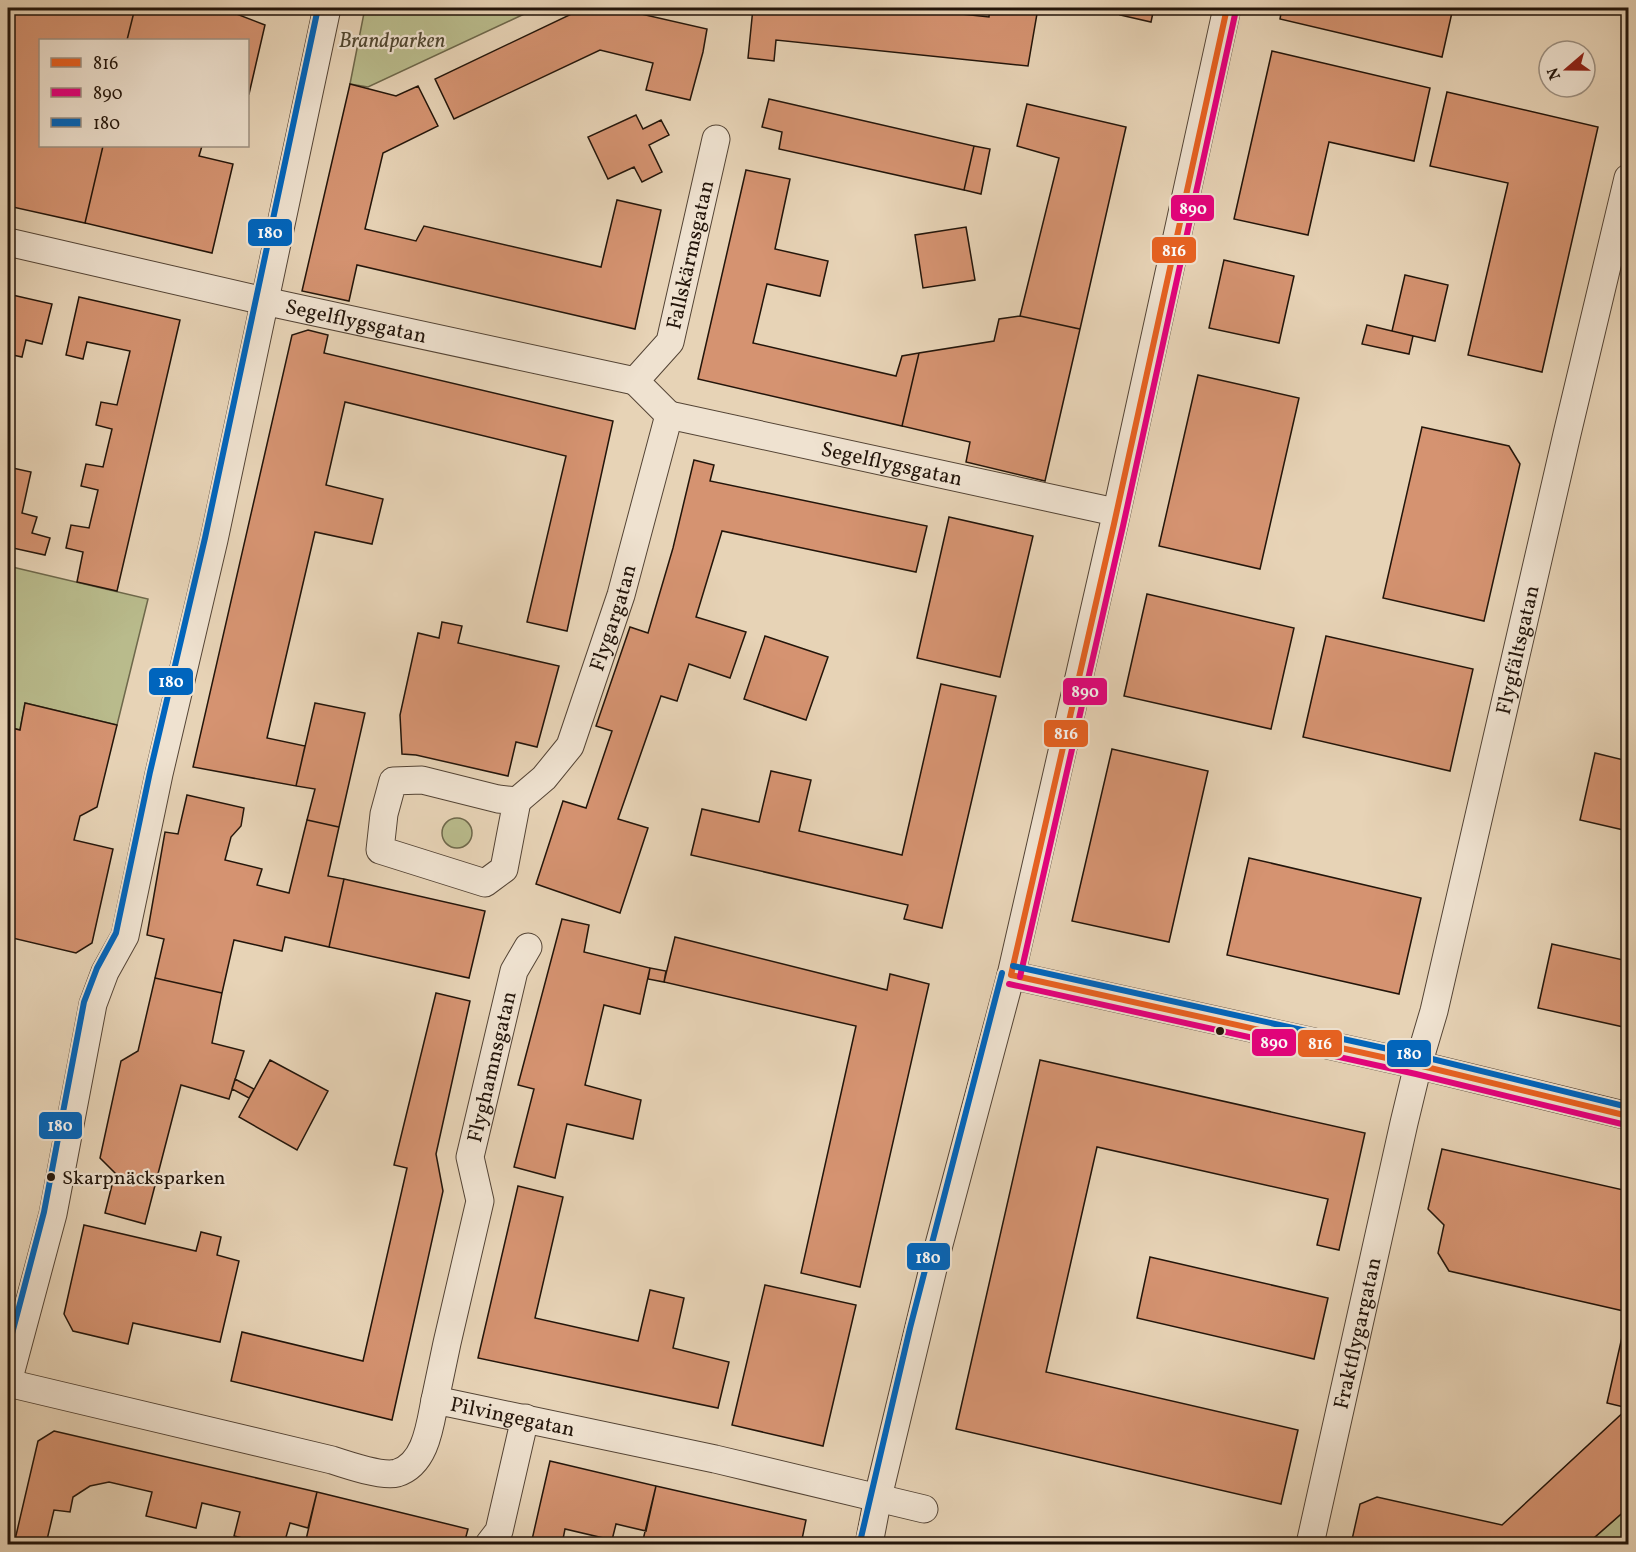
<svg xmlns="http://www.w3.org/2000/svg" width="1636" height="1552" font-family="Vollkorn,serif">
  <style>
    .green { fill: #b9bb8c; stroke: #6e684b; stroke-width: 1.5 }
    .building { fill: #d59371; stroke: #23150a; stroke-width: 1.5 }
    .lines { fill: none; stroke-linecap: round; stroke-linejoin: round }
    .minor-casing { stroke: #544435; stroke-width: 29 }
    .minor { stroke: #efe2d0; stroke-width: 27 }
    .bus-1-casing { stroke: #efe2d0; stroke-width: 10 }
    .bus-2-casing { stroke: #efe2d0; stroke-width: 10 }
    .bus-3-casing { stroke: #efe2d0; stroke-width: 10 }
    .bus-1 { stroke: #e86121; stroke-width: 6 }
    .bus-2 { stroke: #e5007d; stroke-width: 6 }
    .bus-3 { stroke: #0065bd; stroke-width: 6 }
    .bus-dot { fill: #23150a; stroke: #efe2d0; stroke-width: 2 }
    .labels { text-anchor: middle; stroke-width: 4.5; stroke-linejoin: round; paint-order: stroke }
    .bus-label { font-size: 20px; fill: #23150a; stroke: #efe2d0; text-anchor: start }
    .park-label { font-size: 21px; font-style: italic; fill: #504731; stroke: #efe2d0 }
    .street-label { font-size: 21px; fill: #23150a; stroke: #efe2d0 }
    .line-badge { stroke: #efe2d0; stroke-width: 2 }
    .badge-label { font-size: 16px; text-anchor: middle; font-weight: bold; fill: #fff }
  </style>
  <rect width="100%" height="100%" fill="#e7d3b6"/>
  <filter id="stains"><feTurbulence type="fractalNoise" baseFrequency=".00333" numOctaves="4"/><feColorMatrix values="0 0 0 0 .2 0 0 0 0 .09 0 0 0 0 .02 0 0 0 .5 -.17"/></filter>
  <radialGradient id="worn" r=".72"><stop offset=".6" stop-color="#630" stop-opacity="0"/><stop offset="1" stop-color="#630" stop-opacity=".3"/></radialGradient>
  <path class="green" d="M 365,8 L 537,8 L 368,87 L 350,84 Z
    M 8,566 L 148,599 L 117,725 L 25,703 L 20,730 L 8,727 Z
    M442 833a15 15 0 1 1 30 0a15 15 0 1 1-30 0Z
    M 1628,1508 L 1628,1544 L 1587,1544 Z"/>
  <path class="building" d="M 8,8 L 135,8 L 127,40 L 40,40 L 40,146 L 103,146 L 85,223 L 8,206 Z
    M 135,8 L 221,8 L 265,25 L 249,94 L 248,95 L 248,40 L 127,40 Z
    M 584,8 L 615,8 L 707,29 L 703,52 L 690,100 L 646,90 L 653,63 L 600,50 L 454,119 L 435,79 Z
    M 753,8 L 904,8 L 989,17 L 990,8 L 1038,8 L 1028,66 L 776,40 L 774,61 L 748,58 Z
    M 1122,8 L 1154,8 L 1151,22 L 1120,15 Z
    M 1282,8 L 1453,8 L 1442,57 L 1280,19 Z
    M 1272,51 L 1430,88 L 1414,161 L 1329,142 L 1308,235 L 1234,219 Z
    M 350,84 L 396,96 L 418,86 L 438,126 L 383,153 L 365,229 L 416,241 L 424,226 L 601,267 L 617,200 L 661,210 L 635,329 L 357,265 L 349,301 L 302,291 Z
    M 1447,92 L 1598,127 L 1542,372 L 1468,355 L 1508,183 L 1430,166 Z
    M 769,99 L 974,146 L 964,190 L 779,149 L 782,132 L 762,127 Z
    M 1027,104 L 1126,127 L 1080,329 L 1020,316 L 1059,158 L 1017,146 Z
    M 636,115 L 643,129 L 661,120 L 669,135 L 649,145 L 662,172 L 642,182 L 634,167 L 608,179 L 588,137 Z
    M 103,146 L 202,146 L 199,156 L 233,164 L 212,253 L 85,223 Z
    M 974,146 L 990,149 L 981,194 L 964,190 Z
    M 746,170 L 790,179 L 775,249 L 828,261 L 820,296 L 767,284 L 753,343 L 896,376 L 902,356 L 919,353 L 902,426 L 698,379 Z
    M 966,227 L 975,280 L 923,288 L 915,235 Z
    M 1224,260 L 1294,276 L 1279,343 L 1209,328 Z
    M 1405,275 L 1448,285 L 1435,341 L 1392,331 Z
    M 8,294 L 52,304 L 42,344 L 26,340 L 22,357 L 8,354 Z
    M 79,297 L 180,320 L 117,591 L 77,582 L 83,552 L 66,548 L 71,525 L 89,528 L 98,490 L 81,486 L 86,464 L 103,467 L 112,429 L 96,425 L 101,402 L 117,405 L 130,351 L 87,342 L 83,359 L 66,355 Z
    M 1020,316 L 1080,329 L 1045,481 L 966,462 L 970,442 L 902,426 L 919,353 L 994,341 L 999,319 Z
    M 1367,325 L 1413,336 L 1409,354 L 1362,344 Z
    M 308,330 L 328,335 L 324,353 L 613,421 L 567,631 L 527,622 L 566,456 L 345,402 L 326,485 L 383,499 L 372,544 L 315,532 L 267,738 L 305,746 L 296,786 L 193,767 L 292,335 Z
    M 1198,375 L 1299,398 L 1260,569 L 1159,546 Z
    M 1422,427 L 1509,446 L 1520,464 L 1484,621 L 1383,598 Z
    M 694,460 L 714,465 L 710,481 L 927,526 L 916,572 L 722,531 L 696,617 L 746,632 L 730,678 L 689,664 L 677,701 L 661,696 L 618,819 L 648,828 L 620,913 L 536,884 L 563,801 L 586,808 L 612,731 L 596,726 L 630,627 L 648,633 L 673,548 Z
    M 8,467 L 31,472 L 22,513 L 37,517 L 32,533 L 50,538 L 45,555 L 8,547 Z
    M 949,517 L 1033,536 L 1000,677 L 917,658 Z
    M 1147,594 L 1294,628 L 1271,729 L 1124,696 Z
    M 442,622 L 462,626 L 458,643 L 559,666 L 537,747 L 516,742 L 508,776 L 416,755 L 402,754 L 400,715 L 418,633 L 439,638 Z
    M 765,636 L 828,657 L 806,720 L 744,699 Z
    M 1326,636 L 1473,669 L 1450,771 L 1303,737 Z
    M 941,684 L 996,696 L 942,928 L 904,919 L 908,905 L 691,855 L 702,809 L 759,822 L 771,771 L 811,780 L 799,831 L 902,855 Z
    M 25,703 L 117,725 L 97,807 L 80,816 L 74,840 L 113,849 L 92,943 L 76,953 L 8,937 L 8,727 L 20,730 Z
    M 315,703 L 365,713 L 339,827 L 307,820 L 315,789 L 296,786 Z
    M 1112,749 L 1208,771 L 1169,942 L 1072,921 Z
    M 1595,753 L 1628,761 L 1628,831 L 1580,820 Z
    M 187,795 L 244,808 L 241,826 L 231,837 L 225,860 L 262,869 L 257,885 L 289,893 L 307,820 L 339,827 L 328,876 L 344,879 L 329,947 L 285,937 L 282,951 L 234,940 L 222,993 L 155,978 L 164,939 L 147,935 L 165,832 L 178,834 Z
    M 1249,858 L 1421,898 L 1399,994 L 1227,955 Z
    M 344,879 L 485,911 L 469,978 L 329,947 Z
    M 562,919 L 589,925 L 584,952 L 650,968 L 640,1014 L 604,1005 L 585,1085 L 641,1100 L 633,1139 L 567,1124 L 555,1178 L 514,1167 L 534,1089 L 518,1085 Z
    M 675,937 L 887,990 L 890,974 L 929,984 L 860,1287 L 801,1273 L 856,1026 L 664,982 Z
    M 1552,944 L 1628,961 L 1628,1028 L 1538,1008 Z
    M 650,968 L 666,971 L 664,982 L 648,979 Z
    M 155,978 L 222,993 L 212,1043 L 244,1051 L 229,1099 L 181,1085 L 145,1224 L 105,1213 L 115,1173 L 100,1158 L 121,1061 L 138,1051 Z
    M 436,993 L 470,1001 L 436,1154 L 443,1191 L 392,1420 L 231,1381 L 242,1332 L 363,1361 L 407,1168 L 394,1165 Z
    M 270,1060 L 328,1091 L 297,1150 L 239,1117 Z
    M 1040,1060 L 1365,1133 L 1339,1250 L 1317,1245 L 1328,1199 L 1097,1147 L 1046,1372 L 1298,1430 L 1281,1504 L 956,1429 Z
    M 235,1079 L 254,1089 L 249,1098 L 232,1089 Z
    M 1442,1149 L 1628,1191 L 1628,1312 L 1449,1271 L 1438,1253 L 1444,1225 L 1428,1209 Z
    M 518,1186 L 563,1197 L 535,1318 L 638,1341 L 650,1290 L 684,1298 L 673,1348 L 729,1362 L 718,1408 L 478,1358 Z
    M 84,1225 L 196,1251 L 201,1232 L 221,1237 L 217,1255 L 239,1261 L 220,1342 L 133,1323 L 128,1344 L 73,1331 L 64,1314 Z
    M 1150,1257 L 1328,1298 L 1314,1359 L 1137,1318 Z
    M 765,1285 L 856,1305 L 823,1446 L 732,1425 Z
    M 1622,1337 L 1628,1339 L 1628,1408 L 1607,1403 Z
    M 1628,1408 L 1628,1508 L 1587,1544 L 1351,1544 L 1360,1504 L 1377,1497 L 1502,1525 Z
    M 54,1431 L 317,1492 L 308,1528 L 290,1523 L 284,1544 L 268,1544 L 234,1536 L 240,1512 L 202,1503 L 196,1528 L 146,1516 L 152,1492 L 109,1482 L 90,1486 L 73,1497 L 70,1512 L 54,1510 L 46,1544 L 14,1544 L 38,1441 Z
    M 550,1461 L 656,1486 L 646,1531 L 616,1524 L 612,1540 L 565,1529 L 562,1544 L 531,1544 Z
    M 656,1486 L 806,1520 L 801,1544 L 642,1544 Z
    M 317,1492 L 468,1529 L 464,1544 L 305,1544 Z"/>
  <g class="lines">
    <g class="minor-casing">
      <g id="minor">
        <path id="s1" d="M 8,242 L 264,301 L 635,381"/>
        <path id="s2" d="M 669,415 L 1115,512"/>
        <path id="s3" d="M 669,415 L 635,381 L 670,342 L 716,139"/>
        <path d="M 422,780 L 498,799 L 517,801 L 504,869 L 485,883 L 380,850 L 384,814 L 393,781 Z"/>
        <path id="s4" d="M 517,801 L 544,778 L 570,746 L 621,595 L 669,415"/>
        <path d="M 1011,975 L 1418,1065 L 1628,1116"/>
        <path d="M 8,1382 L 53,1214 L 93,1004 L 105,972 L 125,936 L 159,774 L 214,540 L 327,8"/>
        <path id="s5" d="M 8,1383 L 332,1460 C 347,1465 383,1477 397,1473 C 426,1464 430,1425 435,1400 L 715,1459 L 924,1509"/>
        <path id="s6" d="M 435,1400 L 447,1343 L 480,1201 L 470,1157 L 514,971 L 528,947"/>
        <path d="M 489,1544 L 499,1531 L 525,1418"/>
        <path d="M 869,1544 L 878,1497 L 937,1252 L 1011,975 L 1114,524 L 1227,8"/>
        <path id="s7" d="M 1310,1544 L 1404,1123 L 1418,1065 L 1434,1011 L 1567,434 L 1628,178"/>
      </g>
    </g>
    <use href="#minor" class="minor"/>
    <g class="bus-1-casing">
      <path id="bus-1" d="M 1011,975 L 1114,524 L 1227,8
        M 1011,975 L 1418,1065 L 1628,1116"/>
    </g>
    <g class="bus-2-casing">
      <path id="bus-2" d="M 1020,977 L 1123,526 L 1236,10
        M 1009,984 L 1416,1074 L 1626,1125"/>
    </g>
    <g class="bus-3-casing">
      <path id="bus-3" d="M 1013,966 L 1420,1056 L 1628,1107
        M 8,1349 L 44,1212 L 84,1002 L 97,968 L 116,933 L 150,772 L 205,538 L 318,8
        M 860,1542 L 910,1328 L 1002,973"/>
    </g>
    <use href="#bus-1" class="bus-1"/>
    <use href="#bus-2" class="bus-2"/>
    <use href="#bus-3" class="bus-3"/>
  </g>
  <g class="bus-dot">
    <circle cx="1220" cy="1031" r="5"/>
    <circle cx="51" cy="1177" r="5"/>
  </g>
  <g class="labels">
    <g class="bus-label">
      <text x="62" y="1184">Skarpnäcksparken</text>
    </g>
    <g class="park-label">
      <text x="392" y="47">Brandparken</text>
    </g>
    <g class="street-label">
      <text dy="7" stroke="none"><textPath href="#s3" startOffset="190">Fallskärmsgatan</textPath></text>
      <text dy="7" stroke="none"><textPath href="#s1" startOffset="357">Segelflygsgatan</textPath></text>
      <text dy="7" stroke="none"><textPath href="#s2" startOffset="228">Segelflygsgatan</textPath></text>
      <text dy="7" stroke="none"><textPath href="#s4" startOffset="212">Flygargatan</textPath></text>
      <text dy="7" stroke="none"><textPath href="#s7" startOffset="918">Flygfältsgatan</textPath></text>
      <text dy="7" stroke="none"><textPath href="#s6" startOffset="342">Flyghamnsgatan</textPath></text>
      <text dy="7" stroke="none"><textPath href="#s7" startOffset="216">Fraktflygargatan</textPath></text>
      <text dy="7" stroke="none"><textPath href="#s5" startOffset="566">Pilvingegatan</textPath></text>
    </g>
  </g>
  <g class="line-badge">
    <rect x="1170" y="194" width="45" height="28" rx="6" fill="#e5007d"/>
    <rect x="247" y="218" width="46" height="29" rx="6" fill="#0065bd"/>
    <rect x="1151" y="236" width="46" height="28" rx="6" fill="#e86121"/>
    <rect x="148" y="667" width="46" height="29" rx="6" fill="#0065bd"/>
    <rect x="1062" y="677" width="46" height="29" rx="6" fill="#e5007d"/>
    <rect x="1043" y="719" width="46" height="29" rx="6" fill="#e86121"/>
    <rect x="1251" y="1028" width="46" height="29" rx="6" fill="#e5007d"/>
    <rect x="1297" y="1029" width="46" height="29" rx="6" fill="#e86121"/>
    <rect x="1386" y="1039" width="46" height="29" rx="6" fill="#0065bd"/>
    <rect x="38" y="1111" width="45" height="29" rx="6" fill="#0065bd"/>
    <rect x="906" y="1242" width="45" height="29" rx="6" fill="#0065bd"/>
  </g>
  <g class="badge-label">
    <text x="1193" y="214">890</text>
    <text x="270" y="238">180</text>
    <text x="1174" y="256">816</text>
    <text x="171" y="687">180</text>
    <text x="1085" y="697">890</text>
    <text x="1066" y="739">816</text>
    <text x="1274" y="1048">890</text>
    <text x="1320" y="1049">816</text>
    <text x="1409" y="1059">180</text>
    <text x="60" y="1131">180</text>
    <text x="928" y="1263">180</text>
  </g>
  <rect width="1636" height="1552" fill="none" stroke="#e7d3b6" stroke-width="30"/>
  <rect x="9" y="9" width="1618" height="1534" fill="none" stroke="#23150a" stroke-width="3"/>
  <rect x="15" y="15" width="1606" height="1522" fill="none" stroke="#23150a" stroke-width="1.5"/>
  <rect x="39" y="39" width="210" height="108" fill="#efe2d0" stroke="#9d9081" stroke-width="1.5"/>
  <rect x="51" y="58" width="30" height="9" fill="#e86121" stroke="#9d9081" stroke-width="1.5"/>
  <text x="93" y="69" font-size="18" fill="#23150a">816</text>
  <rect x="51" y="88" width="30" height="9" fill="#e5007d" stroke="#9d9081" stroke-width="1.5"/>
  <text x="93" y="99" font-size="18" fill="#23150a">890</text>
  <rect x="51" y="118" width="30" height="9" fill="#0065bd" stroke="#9d9081" stroke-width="1.5"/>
  <text x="93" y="129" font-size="18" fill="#23150a">180</text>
  <g transform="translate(1567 69) rotate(250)"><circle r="28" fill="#efe2d0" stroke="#9d9081" stroke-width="1.5"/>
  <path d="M0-4.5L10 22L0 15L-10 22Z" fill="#8f2418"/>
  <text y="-9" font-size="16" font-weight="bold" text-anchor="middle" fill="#23150a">N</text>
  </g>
  <rect width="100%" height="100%" filter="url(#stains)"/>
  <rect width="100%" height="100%" fill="url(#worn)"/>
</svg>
